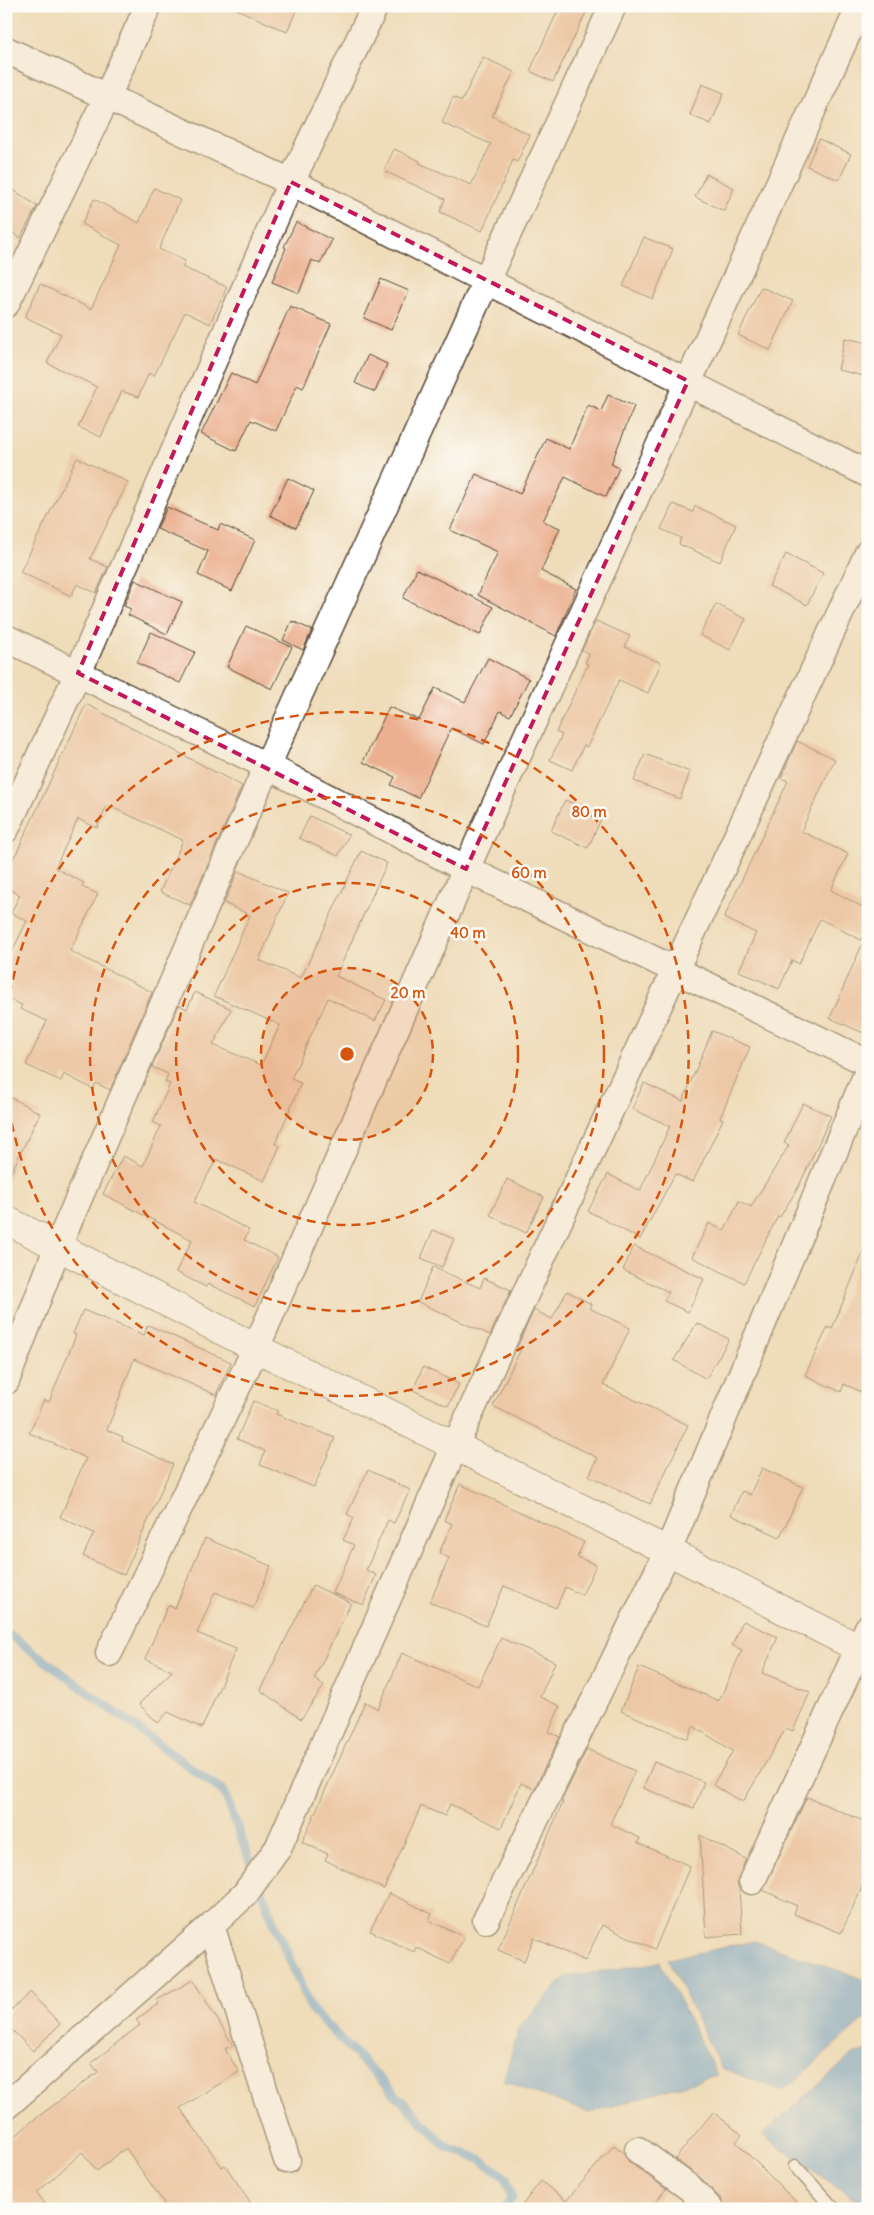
<svg xmlns="http://www.w3.org/2000/svg" width="874" height="2215" font-family="Delius,sans-serif">
  <style>
    .water { fill: #629fd3; stroke: #4e6478 }
    .lines { fill: none; stroke-linecap: round; stroke-linejoin: round }
    .stream { stroke: #629fd3; stroke-width: 9 }
    .building { fill: #ebb090 }
    .service-casing { stroke: #564535; stroke-width: 15 }
    .minor-casing { stroke: #564535; stroke-width: 29 }
    .tertiary-casing { stroke: #564535; stroke-width: 30 }
    .service { stroke: #fff; stroke-width: 12 }
    .minor { stroke: #fff; stroke-width: 26 }
    .tertiary { stroke: #fff; stroke-width: 28 }
    .marked { fill: none; stroke: #c2185b; stroke-width: 4; stroke-dasharray: 10 6; stroke-linejoin: round }
    .ring { fill: none; stroke: #d7540e; stroke-width: 2.5; stroke-dasharray: 9 6 }
    .centre { fill: #d7540e; stroke: #fdfcf7; stroke-width: 2.5 }
    .ring-label { font-size: 15px; text-anchor: middle; font-weight: bold; fill: #d7540e; stroke: #fdfcf7; stroke-width: 5; stroke-linejoin: round; paint-order: stroke }
  </style>
  <rect width="100%" height="100%" fill="#fdfcf7"/>
  <filter id="ink" filterUnits="userSpaceOnUse"><feTurbulence type="fractalNoise" baseFrequency=".02" numOctaves="2"/><feDisplacementMap in="SourceGraphic" scale="10" xChannelSelector="R" yChannelSelector="G"/><feConvolveMatrix kernelMatrix="1 2 1 2 8 2 1 2 1" color-interpolation-filters="sRGB"/></filter>
  <filter id="wash" filterUnits="userSpaceOnUse"><feTurbulence type="fractalNoise" baseFrequency=".0096" numOctaves="4" result="noise"/><feDisplacementMap in="SourceGraphic" scale="20" xChannelSelector="R" yChannelSelector="G"/><feGaussianBlur stdDeviation="1.12" result="paint"/><feColorMatrix in="noise" values="0 0 0 0 0 0 0 0 0 0 0 0 0 0 0 0 0 1.4 0 .05"/><feComposite in="paint" operator="in"/></filter>
  <g filter="url(#wash)">
    <rect width="100%" height="100%" fill="#efdcb9"/>
    <path class="water" d="M 755,1941 L 868,1981 L 868,2016 L 783,2091 L 721,2068 L 668,1959 Z
      M 660,1962 L 717,2075 L 589,2113 L 503,2081 L 520,2026 L 565,1977 Z
      M 868,2051 L 868,2209 L 762,2135 L 852,2055 Z"/>
    <g class="lines">
      <path class="stream" d="M 6,1632 L 224,1792 L 269,1911 L 311,2009 L 447,2147 L 480,2159 L 506,2178 L 512,2198 L 505,2209"/>
    </g>
    <g id="blocks">
      <path class="building" d="M 230,6 L 298,6 L 287,32 Z
        M 560,6 L 589,6 L 553,82 L 530,71 Z
        M 483,57 L 514,72 L 492,116 L 530,135 L 517,162 L 513,160 L 482,231 L 440,212 L 445,199 L 384,171 L 394,149 L 420,161 L 419,163 L 471,185 L 491,144 L 442,123 L 453,97 L 462,101 Z
        M 702,84 L 724,93 L 711,124 L 690,115 Z
        M 819,139 L 851,154 L 839,180 L 807,166 Z
        M 706,174 L 734,188 L 724,211 L 695,197 Z
        M 6,185 L 37,206 L 20,238 L 6,228 Z
        M 154,188 L 180,200 L 159,249 L 185,261 L 182,267 L 227,287 L 210,324 L 185,312 L 154,376 L 149,373 L 138,397 L 122,391 L 101,437 L 78,427 L 97,387 L 47,363 L 61,334 L 25,317 L 40,284 L 91,309 L 121,245 L 82,224 L 94,199 L 139,223 Z
        M 296,222 L 332,240 L 320,264 L 312,260 L 299,293 L 272,282 L 286,248 L 284,247 Z
        M 644,237 L 673,249 L 653,299 L 623,286 Z
        M 381,279 L 409,291 L 391,330 L 364,318 Z
        M 761,287 L 793,301 L 770,350 L 738,335 Z
        M 290,306 L 331,324 L 303,388 L 297,385 L 276,431 L 251,420 L 236,451 L 201,434 L 231,373 L 255,385 Z
        M 845,338 L 868,343 L 868,377 L 838,370 Z
        M 368,355 L 387,364 L 375,392 L 355,383 Z
        M 608,395 L 634,406 L 611,464 L 619,468 L 606,497 L 565,477 L 543,521 L 560,528 L 541,571 L 576,589 L 556,636 L 478,595 L 498,552 L 450,530 L 476,474 L 520,494 L 546,438 L 569,449 L 588,405 L 601,411 Z
        M 77,458 L 128,482 L 90,559 L 108,567 L 96,593 L 77,584 L 71,596 L 20,572 Z
        M 288,478 L 314,491 L 296,528 L 270,515 Z
        M 673,504 L 693,512 L 695,506 L 736,525 L 720,562 L 679,544 L 681,538 L 661,529 Z
        M 167,507 L 218,530 L 220,524 L 255,540 L 232,591 L 198,575 L 208,551 L 157,529 Z
        M 786,554 L 823,573 L 807,605 L 769,586 Z
        M 417,569 L 493,607 L 480,635 L 403,598 Z
        M 135,580 L 182,602 L 167,634 L 128,615 L 131,609 L 124,606 Z
        M 716,604 L 746,619 L 730,650 L 700,635 Z
        M 292,621 L 312,630 L 303,650 L 283,640 Z
        M 596,621 L 630,636 L 625,647 L 661,663 L 648,693 L 619,680 L 587,747 L 584,745 L 572,770 L 550,760 L 562,735 L 556,732 L 588,664 L 585,663 L 589,654 L 582,650 Z
        M 246,626 L 292,647 L 272,689 L 227,667 Z
        M 151,632 L 195,652 L 180,683 L 137,663 Z
        M 488,658 L 529,679 L 510,716 L 500,711 L 484,744 L 451,728 L 418,798 L 391,785 L 395,777 L 363,762 L 389,707 L 419,720 L 435,688 L 465,702 Z
        M 86,704 L 242,786 L 190,905 L 160,892 L 183,840 L 107,805 L 97,828 L 78,819 L 55,868 L 84,883 L 82,887 L 98,894 L 70,951 L 152,992 L 110,1090 L 96,1083 L 93,1089 L 64,1074 L 61,1081 L 26,1065 L 47,1021 L 20,1009 L 22,1005 L 6,998 L 6,964 L 27,921 L 11,913 L 20,895 L 6,888 L 6,870 L 17,852 Z
        M 797,741 L 835,759 L 801,831 L 848,854 L 831,890 L 868,910 L 868,928 L 861,940 L 820,919 L 799,964 L 792,960 L 779,989 L 739,971 L 756,933 L 724,918 L 788,781 L 781,778 Z
        M 645,754 L 690,772 L 680,799 L 634,781 Z
        M 565,800 L 602,817 L 588,848 L 551,831 Z
        M 310,816 L 349,835 L 338,856 L 299,838 Z
        M 361,851 L 387,863 L 336,976 L 386,1000 L 375,1021 L 328,998 L 291,1079 L 301,1083 L 275,1144 L 280,1146 L 264,1181 L 216,1159 L 194,1202 L 249,1230 L 244,1240 L 278,1257 L 255,1306 L 208,1284 L 206,1287 L 176,1272 L 192,1240 L 103,1194 L 123,1156 L 143,1166 L 161,1126 L 153,1122 L 170,1084 L 165,1082 L 168,1074 L 152,1067 L 179,1005 L 187,1009 L 195,992 L 231,1009 L 213,1045 L 261,1065 L 280,1025 L 214,996 L 250,915 L 224,903 L 238,871 L 288,893 L 259,960 L 301,978 Z
        M 868,931 L 868,1035 L 830,1018 Z
        M 712,1031 L 750,1047 L 720,1118 L 723,1119 L 693,1182 L 675,1174 L 640,1239 L 588,1211 L 608,1174 L 640,1191 L 670,1126 L 632,1109 L 644,1083 L 683,1101 Z
        M 6,1095 L 40,1113 L 6,1183 Z
        M 803,1103 L 831,1116 L 799,1186 L 780,1217 L 778,1216 L 744,1283 L 692,1257 L 709,1223 L 724,1231 L 739,1201 L 751,1207 L 789,1145 L 784,1143 Z
        M 507,1179 L 544,1197 L 526,1233 L 490,1215 Z
        M 433,1230 L 454,1239 L 442,1267 L 421,1258 Z
        M 867,1243 L 868,1243 L 868,1395 L 844,1384 L 841,1392 L 805,1375 L 828,1327 L 832,1329 Z
        M 634,1246 L 704,1279 L 688,1312 L 664,1301 L 669,1292 L 623,1270 Z
        M 433,1267 L 480,1288 L 484,1278 L 511,1290 L 490,1335 L 418,1302 Z
        M 567,1291 L 591,1304 L 589,1308 L 630,1328 L 603,1385 L 688,1425 L 650,1504 L 589,1476 L 598,1458 L 493,1406 L 521,1349 L 517,1347 L 534,1310 L 552,1319 Z
        M 83,1310 L 144,1335 L 148,1325 L 231,1362 L 216,1395 L 134,1359 L 107,1430 L 123,1437 L 122,1441 L 173,1464 L 124,1575 L 83,1556 L 94,1533 L 60,1517 L 86,1458 L 29,1433 L 44,1400 L 49,1402 L 76,1335 L 73,1334 Z
        M 697,1323 L 729,1339 L 706,1379 L 674,1360 Z
        M 423,1367 L 459,1384 L 448,1406 L 413,1390 Z
        M 253,1401 L 278,1411 L 276,1414 L 335,1438 L 314,1487 L 260,1465 L 265,1451 L 237,1439 Z
        M 762,1468 L 803,1487 L 780,1537 L 731,1515 L 742,1491 L 750,1495 Z
        M 368,1470 L 410,1490 L 394,1523 L 388,1520 L 366,1570 L 376,1575 L 363,1605 L 333,1593 L 354,1545 L 343,1540 L 354,1518 L 347,1514 Z
        M 460,1484 L 584,1542 L 577,1557 L 596,1565 L 582,1595 L 565,1587 L 556,1608 L 504,1586 L 486,1626 L 430,1602 L 449,1558 L 439,1553 L 452,1524 L 444,1520 Z
        M 205,1538 L 271,1566 L 253,1608 L 215,1592 L 197,1633 L 236,1649 L 202,1728 L 168,1712 L 158,1723 L 139,1704 L 172,1671 L 145,1659 L 168,1605 L 175,1608 Z
        M 313,1585 L 351,1603 L 314,1679 L 324,1686 L 301,1719 L 260,1690 Z
        M 743,1621 L 778,1637 L 762,1673 L 810,1692 L 793,1731 L 786,1728 L 743,1802 L 713,1785 L 733,1751 L 693,1726 L 688,1739 L 621,1711 L 639,1667 L 719,1701 L 742,1650 L 732,1645 Z
        M 501,1638 L 555,1662 L 540,1697 L 560,1706 L 549,1732 L 560,1737 L 534,1789 L 521,1783 L 501,1828 L 450,1804 L 445,1816 L 421,1806 L 384,1889 L 325,1860 L 328,1854 L 302,1842 L 365,1702 L 378,1709 L 402,1653 L 478,1686 Z
        M 587,1749 L 635,1771 L 610,1824 L 640,1838 L 638,1843 L 690,1866 L 655,1949 L 602,1925 L 585,1961 L 534,1938 L 524,1961 L 498,1950 L 563,1802 L 561,1802 Z
        M 654,1762 L 704,1782 L 694,1808 L 643,1788 Z
        M 807,1797 L 868,1823 L 868,1874 L 841,1933 L 794,1914 L 797,1906 L 763,1890 Z
        M 700,1835 L 746,1859 L 737,1882 L 739,1889 L 742,1934 L 706,1937 Z
        M 389,1893 L 432,1914 L 429,1920 L 464,1937 L 450,1964 L 416,1947 L 414,1952 L 370,1931 Z
        M 193,1980 L 233,2045 L 225,2049 L 239,2072 L 180,2108 L 222,2167 L 225,2165 L 255,2209 L 168,2209 L 126,2148 L 97,2171 L 82,2152 L 37,2193 L 49,2209 L 6,2209 L 6,2145 L 31,2122 L 98,2072 L 91,2063 L 140,2025 L 136,2020 L 159,2003 L 157,2000 Z
        M 30,1992 L 60,2024 L 33,2051 L 6,2024 L 6,2015 Z
        M 713,2112 L 742,2135 L 736,2142 L 803,2209 L 725,2209 L 721,2199 L 702,2179 L 675,2159 Z
        M 614,2145 L 624,2153 L 629,2162 L 666,2189 L 650,2209 L 519,2209 L 541,2181 L 566,2201 Z"/>
    </g>
  </g>
  <g filter="url(#ink)">
    <use href="#blocks" fill-opacity="0" stroke="#564535" stroke-width="1"/>
    <g class="lines">
      <g class="service-casing">
        <path id="service" d="M 795,2166 L 834,2209"/>
      </g>
      <g class="minor-casing">
        <path id="minor" d="M 6,50 L 291,182 L 868,474
          M 6,304 L 107,97 L 148,6
          M 6,638 L 267,766 L 466,869 L 868,1063
          M 6,829 L 78,673 L 291,182 L 375,6
          M 6,1381 L 58,1246 L 267,766 L 486,281 L 613,6
          M 109,1653 L 256,1348 L 466,869 L 860,6
          M 752,1881 L 868,1628
          M 486,1920 L 668,1551 L 868,1071
          M 211,1926 L 287,2160
          M 6,2106 L 211,1926 L 245,1894 L 278,1848 L 455,1446 L 868,553
          M 638,2150 L 691,2189 L 710,2209"/>
      </g>
      <g class="tertiary-casing">
        <path id="tertiary" d="M 6,1220 L 256,1348 L 668,1551 L 868,1653"/>
      </g>
      <use href="#service" class="service"/>
      <use href="#minor" class="minor"/>
      <use href="#tertiary" class="tertiary"/>
    </g>
  </g>
  <path d="M0 0H874V2215H0ZM 291,182 L 688,381 L 466,869 L 78,673 Z" fill="#efdcb9" fill-opacity=".55" fill-rule="evenodd"/>
  <path class="marked" d="M 291,182 L 688,381 L 466,869 L 78,673 Z"/>
  <circle cx="347" cy="1054" r="86" fill="#d7540e" fill-opacity=".12"/>
  <g class="ring">
    <circle cx="347" cy="1054" r="86"/>
    <circle cx="347" cy="1054" r="171"/>
    <circle cx="347" cy="1054" r="257"/>
    <path d="M6 1024A342 342 0 1 1 6 1084"/>
  </g>
  <circle cx="347" cy="1054" r="8" class="centre"/>
  <g class="ring-label">
    <text x="589" y="817">80 m</text>
    <text x="529" y="878">60 m</text>
    <text x="468" y="938">40 m</text>
    <text x="408" y="998">20 m</text>
  </g>
  <rect width="874" height="2215" fill="none" stroke="#fdfcf7" stroke-width="25"/>
</svg>
